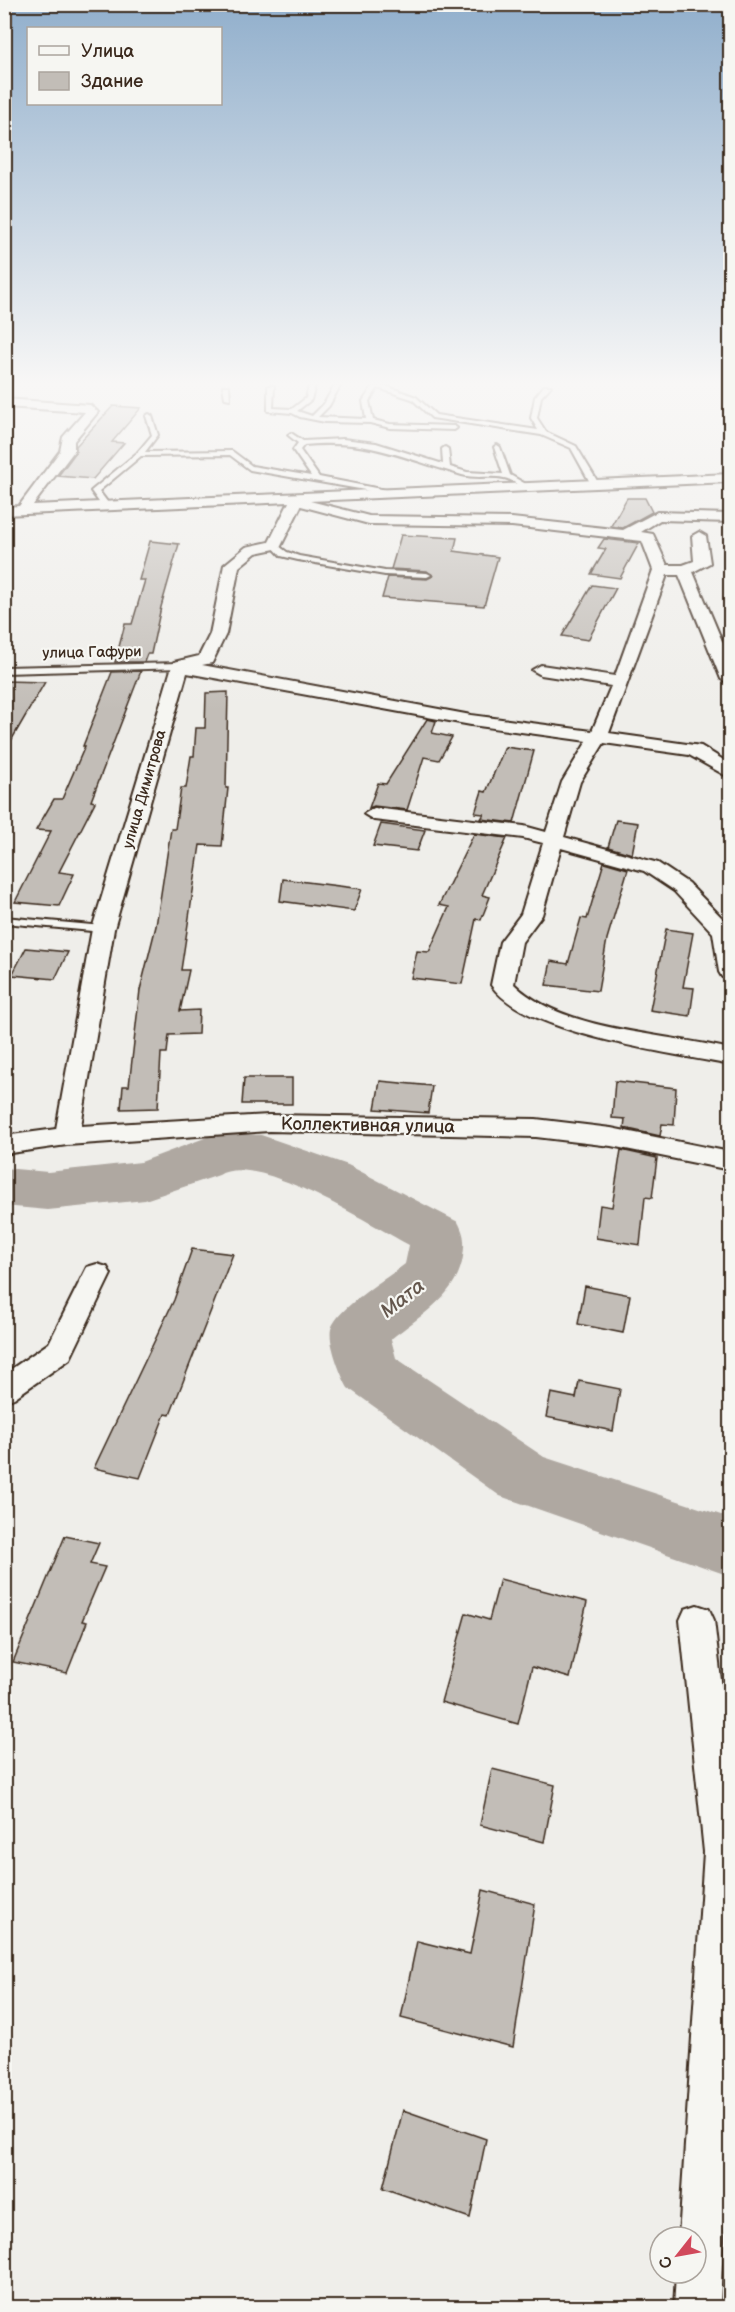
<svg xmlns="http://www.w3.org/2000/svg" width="735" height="2312" font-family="'Balsamiq Sans',sans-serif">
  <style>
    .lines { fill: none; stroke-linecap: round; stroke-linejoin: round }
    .river { fill: #afa8a1; fill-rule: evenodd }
    .building { fill: #c2bdb7; stroke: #3b2a1e; stroke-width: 1.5 }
    .service-casing { stroke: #3b2a1e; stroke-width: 4 }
    .minor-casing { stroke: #3b2a1e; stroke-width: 4 }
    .service { fill: #f6f6f2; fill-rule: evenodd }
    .minor { fill: #f6f6f2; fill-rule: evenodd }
    .labels { text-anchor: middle; stroke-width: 4.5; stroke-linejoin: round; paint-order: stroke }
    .far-street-label { font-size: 15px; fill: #3b2a1e; stroke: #f6f6f2 }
    .street-label { font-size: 18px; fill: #3b2a1e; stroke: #f6f6f2 }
    .water-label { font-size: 20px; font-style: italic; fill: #64564c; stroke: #f6f6f2 }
  </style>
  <rect width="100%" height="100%" fill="#efeeea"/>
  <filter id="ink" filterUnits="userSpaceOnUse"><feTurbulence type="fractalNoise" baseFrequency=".0167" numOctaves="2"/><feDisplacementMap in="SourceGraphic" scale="12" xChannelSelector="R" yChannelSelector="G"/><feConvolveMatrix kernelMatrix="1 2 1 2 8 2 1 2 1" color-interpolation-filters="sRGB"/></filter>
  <g filter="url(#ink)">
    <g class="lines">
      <path class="river" d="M 218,1133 L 261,1135 L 348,1165 L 458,1222 C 465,1235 465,1242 463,1257 C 457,1296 421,1315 391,1339 L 396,1358 L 544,1457 L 730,1518 L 730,1576 L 500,1496 L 348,1388 C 341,1376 328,1343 331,1329 C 338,1307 386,1279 405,1264 L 409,1245 C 371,1225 256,1151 219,1175 L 145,1200 L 48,1210 L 4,1206 L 4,1168 L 48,1172 L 141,1162 Z"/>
    </g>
    <path class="building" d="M 113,406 L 141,408 L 112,442 L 124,443 L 93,479 L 58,476 L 76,452 L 76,446 Z
      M 627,498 L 645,498 L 652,512 L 623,528 L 611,526 Z
      M 401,535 L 457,538 L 454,551 L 498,557 L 484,606 L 382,598 L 388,577 L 427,579 L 433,576 L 427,571 L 391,569 Z
      M 604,539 L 639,543 L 620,578 L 591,574 L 606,549 L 598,548 Z
      M 150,541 L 179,544 L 161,607 L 151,654 L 147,654 L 144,662 L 115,662 L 125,624 L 132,624 L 145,580 L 139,580 Z
      M 592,585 L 616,588 L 588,640 L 562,636 Z
      M 141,671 L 91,801 L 95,802 L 59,872 L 74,874 L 59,906 L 15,902 L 51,831 L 36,830 L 54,799 L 62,799 L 85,746 L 83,746 L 112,672 Z
      M 4,681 L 45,682 L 4,753 Z
      M 228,692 L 226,788 L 228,788 L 222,846 L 200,845 L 181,970 L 189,970 L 180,1011 L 199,1010 L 198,1034 L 169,1035 L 167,1053 L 161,1053 L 158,1108 L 121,1109 L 123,1086 L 129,1086 L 140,990 L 156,926 L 171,829 L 175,829 L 181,788 L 186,788 L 191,756 L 194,756 L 196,728 L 205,728 L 206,693 Z
      M 427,719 L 436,721 L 432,733 L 452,737 L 439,760 L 424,757 L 407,810 L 374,806 L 369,808 L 378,783 L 386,784 Z
      M 505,747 L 534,751 L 514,823 L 481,819 L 484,814 L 475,813 L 482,791 L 486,792 Z
      M 616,820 L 638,823 L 632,854 L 608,847 Z
      M 381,824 L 425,830 L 417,851 L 373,846 Z
      M 474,834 L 507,838 L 482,895 L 490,897 L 481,920 L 476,919 L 462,984 L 411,978 L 417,951 L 429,952 L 449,907 L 439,905 Z
      M 604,862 L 628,869 L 607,939 L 598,991 L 546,985 L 551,961 L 568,964 L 581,918 L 587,919 Z
      M 283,879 L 362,889 L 354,911 L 280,901 Z
      M 666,929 L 693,933 L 683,987 L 694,988 L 690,1016 L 650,1010 Z
      M 26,948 L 68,952 L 55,979 L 12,975 Z
      M 244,1078 L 292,1078 L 292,1104 L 242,1104 Z
      M 380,1081 L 432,1086 L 428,1113 L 375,1109 Z
      M 615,1081 L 676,1088 L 674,1125 L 662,1124 L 660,1136 L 624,1128 L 625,1119 L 612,1118 Z
      M 621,1150 L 657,1158 L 652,1198 L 645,1197 L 640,1245 L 596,1238 L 600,1205 L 612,1207 Z
      M 192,1249 L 233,1254 L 170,1415 L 165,1414 L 140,1478 L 94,1468 L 174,1300 Z
      M 585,1286 L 630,1295 L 623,1333 L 578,1324 Z
      M 579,1381 L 620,1389 L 613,1431 L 546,1417 L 551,1393 L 576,1398 Z
      M 65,1536 L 99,1543 L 90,1564 L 105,1567 L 82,1621 L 87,1622 L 67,1673 L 13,1662 Z
      M 500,1579 L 587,1602 L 570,1678 L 532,1667 L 518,1724 L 441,1702 L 466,1613 L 489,1620 Z
      M 492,1769 L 555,1785 L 544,1842 L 480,1825 Z
      M 483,1890 L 535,1904 L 513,2047 L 401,2018 L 417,1941 L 470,1954 Z
      M 403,2110 L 486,2139 L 470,2218 L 383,2188 Z"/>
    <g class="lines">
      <g class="service-casing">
        <path id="service" d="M 223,386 L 229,386 L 230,399 L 225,398 Z
          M 268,386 L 274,386 L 273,408 L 292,409 L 306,398 L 309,386 L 315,386 L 311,400 L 297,411 L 312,416 L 324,404 L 334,386 L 340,386 L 329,406 L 318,417 L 366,419 L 363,401 L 373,386 L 386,386 L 416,397 L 436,415 L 538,430 L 531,418 L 535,397 L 544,386 L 551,386 L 541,397 L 537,418 L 546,432 L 576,446 L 599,484 L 592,486 L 571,448 L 541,435 L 432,418 L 412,399 L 378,388 L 369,401 L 373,420 L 390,424 L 454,426 L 457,428 L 454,430 L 390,428 L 370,423 L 325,422 L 300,417 L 292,413 L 268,411 Z
          M 149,414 L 152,416 L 158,435 L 145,452 L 232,451 L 252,466 L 311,476 L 293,450 L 298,443 L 288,435 L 291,433 L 303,441 L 343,439 L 376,443 L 443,464 L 442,449 L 445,447 L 448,449 L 450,467 L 467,472 L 503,474 L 494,447 L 497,445 L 500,447 L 510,475 L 531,487 L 524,489 C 518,485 511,479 504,478 C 490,475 476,479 462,475 C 401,458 371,439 304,445 L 300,450 L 319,477 L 391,491 L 395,493 L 394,495 L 250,470 L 230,455 L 141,456 L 99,491 L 111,507 L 104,509 L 91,491 L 137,453 L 152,435 L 146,416 Z
          M 275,543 L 287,552 L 299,556 L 385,571 L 427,573 L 431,575 L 427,577 L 385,575 L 298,560 L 281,556 L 271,545 Z
          M 180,663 L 183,664 L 183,668 L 4,673 L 4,667 Z
          M 4,917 L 103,926 L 109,929 L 103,932 L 4,923 Z"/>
      </g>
      <g class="minor-casing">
        <path id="minor" d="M 4,399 L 90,405 L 98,412 L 74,441 L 74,451 L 33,505 L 730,474 L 730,482 L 310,501 L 369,516 L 512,518 L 623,530 L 657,512 L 730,514 L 730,522 L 660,520 L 641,532 L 653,534 L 667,565 L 683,565 L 694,561 L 692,536 L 699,532 L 706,536 L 710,563 L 693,572 L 730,660 L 730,684 L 721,679 L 679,575 L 667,575 L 609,733 L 701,746 L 730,764 L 730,778 L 689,755 L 604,743 L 580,782 L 564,837 L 658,863 L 688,883 L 730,926 L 730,979 L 722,977 L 719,972 L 713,933 L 674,891 L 644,871 L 561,848 L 542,915 L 522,942 L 514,984 C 563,1032 665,1033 730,1049 L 730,1065 C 672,1053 524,1034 491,985 L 500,942 L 521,914 L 543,843 L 523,838 L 374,820 L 364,814 L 374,808 L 524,826 L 546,832 L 562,782 L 587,741 L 471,725 L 187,673 L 114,929 L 81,1126 L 269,1115 L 536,1119 L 611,1128 L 730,1152 L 730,1170 L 611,1146 L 536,1137 L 269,1131 L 67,1145 L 4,1154 L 4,1136 L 56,1129 L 92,929 L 172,666 L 174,662 L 199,656 L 210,634 L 224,565 L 246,547 L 269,542 L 289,502 L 4,515 L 4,507 L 19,506 L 60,451 L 63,437 L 85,412 L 4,407 ZM 301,506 L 369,524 L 512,526 L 642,541 L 653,570 L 615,676 L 541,665 L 532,670 L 541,675 L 611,686 L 592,731 L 471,715 L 202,665 L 212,663 L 226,634 L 239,567 L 256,553 L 280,548 Z
          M 97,1264 L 107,1267 L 111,1274 L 70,1359 L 14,1398 L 4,1402 L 4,1374 L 49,1343 L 87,1267 Z
          M 697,1605 L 709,1609 L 714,1620 L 730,1758 L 730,2086 L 720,2308 L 674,2308 L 676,2273 L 696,2273 L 696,2237 L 679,2237 L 704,1852 L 680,1620 L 685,1609 Z"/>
      </g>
      <use href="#service" class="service"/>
      <use href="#minor" class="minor"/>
    </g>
  </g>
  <linearGradient id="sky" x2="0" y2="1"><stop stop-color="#91afcc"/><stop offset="0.54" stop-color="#f8f7f6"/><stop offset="1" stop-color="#f8f7f6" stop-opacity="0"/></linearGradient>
  <rect width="735" height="710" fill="url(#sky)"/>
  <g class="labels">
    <g class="far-street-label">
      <text transform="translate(92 652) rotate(-1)" y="5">улица Гафури</text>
      <text transform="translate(144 789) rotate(-74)" y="5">улица Димитрова</text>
    </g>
    <g class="street-label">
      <text transform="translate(368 1125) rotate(1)" y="6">Коллективная улица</text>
    </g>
    <g class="water-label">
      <text transform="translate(402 1298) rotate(-38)" y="7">Мата</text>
    </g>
  </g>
  <rect width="735" height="2312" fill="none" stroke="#f6f6f2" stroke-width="24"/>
  <rect x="12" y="12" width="711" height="2288" fill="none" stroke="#3b2a1e" stroke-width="2" filter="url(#ink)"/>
  <rect x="27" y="27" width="195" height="78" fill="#f6f6f2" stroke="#aba49d" stroke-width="1.5"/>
  <rect x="39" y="46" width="30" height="9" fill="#f6f6f2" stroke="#aba49d" stroke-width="1.5"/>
  <text x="81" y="57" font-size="18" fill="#3b2a1e">Улица</text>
  <rect x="39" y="72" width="30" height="18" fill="#c2bdb7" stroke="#aba49d" stroke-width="1.5"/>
  <text x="81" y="87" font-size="18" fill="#3b2a1e">Здание</text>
  <g transform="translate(678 2255) rotate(239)"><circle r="28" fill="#f6f6f2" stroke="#aba49d" stroke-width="1.5"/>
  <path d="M0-4.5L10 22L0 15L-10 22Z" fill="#d1495b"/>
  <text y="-9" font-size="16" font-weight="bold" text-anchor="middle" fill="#3b2a1e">С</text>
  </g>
</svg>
